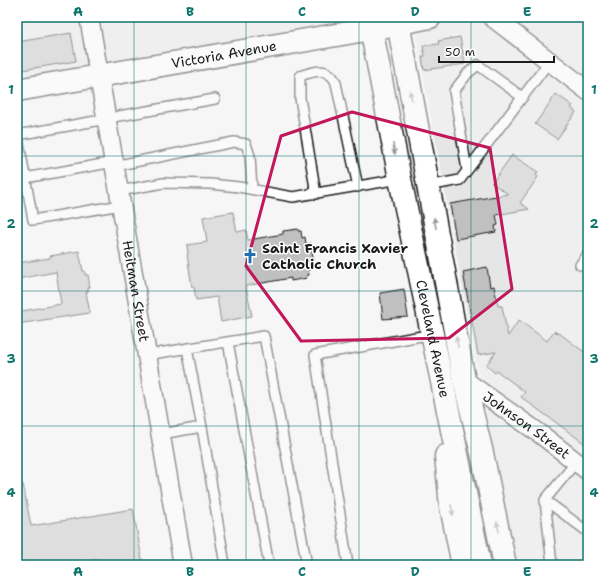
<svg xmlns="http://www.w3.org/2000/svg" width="605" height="582" font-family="'Shantell Sans',sans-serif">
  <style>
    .built { fill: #e6e6e6 }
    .building { fill: #c0c0c0; stroke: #1c1c1c }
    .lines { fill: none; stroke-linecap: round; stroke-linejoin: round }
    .lane-casing { stroke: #1c1c1c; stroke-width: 12 }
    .street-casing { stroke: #1c1c1c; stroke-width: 21 }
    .secondary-casing { stroke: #1c1c1c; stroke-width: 25 }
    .primary-casing { stroke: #1c1c1c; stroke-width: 25 }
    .lane { stroke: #fff; stroke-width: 9 }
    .street { stroke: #fff; stroke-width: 18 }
    .secondary { stroke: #fff; stroke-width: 22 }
    .primary { stroke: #fff; stroke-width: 22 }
    .oneway { fill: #999 }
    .marked { fill: none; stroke: #c2185b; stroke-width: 3; stroke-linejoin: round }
    .grid { fill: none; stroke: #0f766e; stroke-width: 1; stroke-opacity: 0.55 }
    .labels { text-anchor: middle; stroke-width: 3; stroke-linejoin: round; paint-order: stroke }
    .street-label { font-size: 14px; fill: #1c1c1c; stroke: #fff }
    .poi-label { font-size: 14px; font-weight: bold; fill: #1c1c1c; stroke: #fff; text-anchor: start }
    .neatline { fill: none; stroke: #0f766e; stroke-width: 1.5 }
    .grid-label { font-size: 13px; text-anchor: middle; font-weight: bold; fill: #0f766e }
  </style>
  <rect width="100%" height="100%" fill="#f6f6f6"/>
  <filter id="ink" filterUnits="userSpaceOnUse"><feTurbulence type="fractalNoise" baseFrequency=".025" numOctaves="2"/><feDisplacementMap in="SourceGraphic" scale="8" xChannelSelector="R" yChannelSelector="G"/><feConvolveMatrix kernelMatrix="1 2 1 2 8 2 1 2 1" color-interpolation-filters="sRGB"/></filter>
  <g filter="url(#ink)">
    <path class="built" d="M 17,17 L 80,17 L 90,69 L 17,81 Z
      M 97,17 L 339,17 L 340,25 L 105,66 Z
      M 478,17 L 588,102 L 588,460 L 480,382 L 415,29 Z
      M 505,17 L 588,17 L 588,80 Z
      M 485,406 L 535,441 L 588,481 L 588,565 L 515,565 Z"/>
    <path class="building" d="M 71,33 L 76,61 L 17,71 L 17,42 Z
      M 460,37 L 465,64 L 424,70 L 422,57 L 425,56 L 423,46 L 439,44 L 438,41 Z
      M 556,94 L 573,106 L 571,108 L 576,112 L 557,139 L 535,124 Z
      M 512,155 L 538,172 L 536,175 L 538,177 L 520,203 L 529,209 L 496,215 L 498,225 L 495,226 L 496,232 L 456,239 L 450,204 L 508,194 L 492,183 Z
      M 233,212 L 237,232 L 246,230 L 248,240 L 283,234 L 283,231 L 298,229 L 298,231 L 301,231 L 302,238 L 305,237 L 306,244 L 311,243 L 313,260 L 309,261 L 310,268 L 308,268 L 309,275 L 306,276 L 307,278 L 291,281 L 291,278 L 246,286 L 252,316 L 221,322 L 217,297 L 196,300 L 194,287 L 192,287 L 187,255 L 188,254 L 187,245 L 207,242 L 203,217 Z
      M 79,251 L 83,271 L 85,271 L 85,275 L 88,275 L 90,287 L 88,288 L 88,292 L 86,292 L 90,313 L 17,324 L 17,312 L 61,304 L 56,272 L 17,279 L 17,263 L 50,258 L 50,256 Z
      M 487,267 L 490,287 L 494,286 L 498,306 L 502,306 L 508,336 L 519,320 L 547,341 L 554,331 L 559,334 L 559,333 L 588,355 L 588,446 L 521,397 L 525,392 L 497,371 L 495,373 L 486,365 L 496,352 L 478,355 L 463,272 Z
      M 404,289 L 408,317 L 383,319 L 380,293 Z
      M 17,484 L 23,484 L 31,526 L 133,509 L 143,565 L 101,565 L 100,559 L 66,565 L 19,565 L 17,551 Z"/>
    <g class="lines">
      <g class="lane-casing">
        <path id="lane" d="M 17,132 L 33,220 L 121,205
          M 17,135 L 107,119 L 119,116 L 215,99
          M 114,166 L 234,142 L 246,144 L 250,156 L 252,189
          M 467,170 L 454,91 L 468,73 L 478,65 L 522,97
          M 25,178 L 114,162
          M 428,186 L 460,180 L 549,62
          M 119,191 L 163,183 L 210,184 L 239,187 L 293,197 L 400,179
          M 316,194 L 300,98 L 300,76 C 314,71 329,66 336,83 L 358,187
          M 580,265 L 588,254
          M 228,342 L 269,565
          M 187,348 L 202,427
          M 146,355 L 264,336 L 307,565
          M 161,434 L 202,427 L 225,565
          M 545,500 L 588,532
          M 348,565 L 315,355 L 433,334
          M 552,565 L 545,500 L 576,462"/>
      </g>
      <g class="street-casing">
        <g id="street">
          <path id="s1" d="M 89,17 L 183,565"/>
          <path d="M 492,17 L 588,91"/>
          <path id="s2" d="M 464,380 L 539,433 L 588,471"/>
        </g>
      </g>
      <g class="secondary-casing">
        <g id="secondary">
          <path id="s3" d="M 17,90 L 371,29 L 430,17"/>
        </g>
      </g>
      <g class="primary-casing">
        <g id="primary">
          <path id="s4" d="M 369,17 L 400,179 L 480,565"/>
          <path d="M 397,17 L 464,380 L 482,453 L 505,565"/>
          <path d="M 446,456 L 451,506 L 463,565"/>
        </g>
      </g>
      <use href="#lane" class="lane"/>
      <use href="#street" class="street"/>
      <use href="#secondary" class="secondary"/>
      <use href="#primary" class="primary"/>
    </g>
    <defs><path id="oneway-solid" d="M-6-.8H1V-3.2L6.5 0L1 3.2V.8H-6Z"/></defs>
    <g class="oneway">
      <use href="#oneway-solid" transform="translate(411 96) rotate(-101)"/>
      <use href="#oneway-solid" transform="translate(394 149) rotate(79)"/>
      <use href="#oneway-solid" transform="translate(435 223) rotate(-101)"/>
      <use href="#oneway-solid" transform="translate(457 342) rotate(-101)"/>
      <use href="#oneway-solid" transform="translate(452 510) rotate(80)"/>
      <use href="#oneway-solid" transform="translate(498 527) rotate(-102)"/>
    </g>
  </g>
  <path d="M0 0H605V582H0ZM 352,112 L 490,148 L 512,289 L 449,338 L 301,341 L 246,266 L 281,136 Z" fill="#f6f6f6" fill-opacity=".55" fill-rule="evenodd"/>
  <path class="marked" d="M 352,112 L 490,148 L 512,289 L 449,338 L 301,341 L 246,266 L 281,136 Z"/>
  <path class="grid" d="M 134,17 L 134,565M 246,17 L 246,565M 359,17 L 359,565M 471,17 L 471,565M 17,156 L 588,156M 17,291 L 588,291M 17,426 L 588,426"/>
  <defs>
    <g id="church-bare" transform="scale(1.2)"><path d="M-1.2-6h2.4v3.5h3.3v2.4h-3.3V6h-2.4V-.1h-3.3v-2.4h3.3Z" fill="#1f6fb2" stroke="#fff" stroke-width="2.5" paint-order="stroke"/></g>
  </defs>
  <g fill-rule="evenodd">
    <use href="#church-bare" x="250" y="256"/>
  </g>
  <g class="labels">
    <g class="street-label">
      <text dy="5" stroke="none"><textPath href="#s3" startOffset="210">Victoria Avenue</textPath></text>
      <text dy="5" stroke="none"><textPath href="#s1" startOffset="278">Heitman Street</textPath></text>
      <text dy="5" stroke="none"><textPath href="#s4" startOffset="328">Cleveland Avenue</textPath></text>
      <text dy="5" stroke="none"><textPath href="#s2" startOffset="77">Johnson Street</textPath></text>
    </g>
    <g class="poi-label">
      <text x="262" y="253">Saint Francis Xavier<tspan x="262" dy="16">Catholic Church</tspan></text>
    </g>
  </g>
  <rect width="605" height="582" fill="none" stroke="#fff" stroke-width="44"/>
  <path d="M439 56v6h115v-6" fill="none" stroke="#1c1c1c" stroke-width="2"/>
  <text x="445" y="56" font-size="12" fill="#1c1c1c" stroke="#ffffff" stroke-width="3" paint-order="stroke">50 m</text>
  <rect x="22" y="22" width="561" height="538" class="neatline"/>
  <g class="grid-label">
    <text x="78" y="16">A</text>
    <text x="190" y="16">B</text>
    <text x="302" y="16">C</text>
    <text x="415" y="16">D</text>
    <text x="527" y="16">E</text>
    <text x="11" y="94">1</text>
    <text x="594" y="94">1</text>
    <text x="11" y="228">2</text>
    <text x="594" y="228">2</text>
    <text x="11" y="363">3</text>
    <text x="594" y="363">3</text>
    <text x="11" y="497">4</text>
    <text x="594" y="497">4</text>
    <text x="78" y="576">A</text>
    <text x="190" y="576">B</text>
    <text x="302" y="576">C</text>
    <text x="415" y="576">D</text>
    <text x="527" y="576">E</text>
  </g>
</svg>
